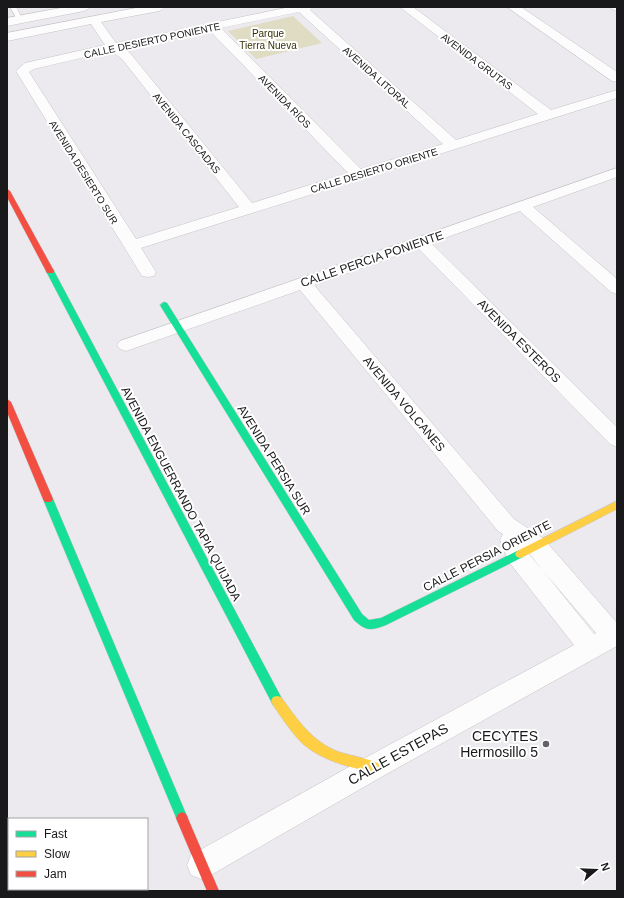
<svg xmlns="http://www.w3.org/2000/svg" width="624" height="898" font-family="Arial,sans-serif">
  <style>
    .green { fill: #dfdcc3 }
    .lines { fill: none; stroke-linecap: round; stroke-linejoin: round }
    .lane-casing { stroke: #c4c3c6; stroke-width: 1 }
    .street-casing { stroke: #c4c3c6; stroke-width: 1 }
    .fast-casing { stroke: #c4c3c6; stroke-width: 1 }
    .slow-casing { stroke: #c4c3c6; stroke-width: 1 }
    .jam-casing { stroke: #c4c3c6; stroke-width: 1 }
    .lane { fill: #fcfcfc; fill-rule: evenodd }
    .street { fill: #fcfcfc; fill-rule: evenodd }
    .fast { fill: #16e098; fill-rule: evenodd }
    .slow { fill: #ffcf43; fill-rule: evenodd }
    .jam { fill: #f24e42; fill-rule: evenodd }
    .poi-dot { fill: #636264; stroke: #fff; stroke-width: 1.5 }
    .labels { text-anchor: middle; stroke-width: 4; stroke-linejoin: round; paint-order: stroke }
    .far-park-label { font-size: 10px; fill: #363208; stroke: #fff }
    .far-street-label { font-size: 10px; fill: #19181a; stroke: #fff }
    .street-label { font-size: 12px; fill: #19181a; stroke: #fff }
    .near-poi-label { font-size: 14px; fill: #19181a; stroke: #fff; text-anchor: end }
    .near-street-label { font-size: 14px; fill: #19181a; stroke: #fff }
  </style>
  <rect width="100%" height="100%" fill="#eceaee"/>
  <path class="green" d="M 293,16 L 322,43 L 256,59 L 228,31 Z"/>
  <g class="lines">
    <g class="lane-casing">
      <path id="lane" d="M 10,7 L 16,7 L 23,20 L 22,21 L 18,21 Z"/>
    </g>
    <g class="street-casing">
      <path id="street" d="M 66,7 L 90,7 L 88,9 L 84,11 L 7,26 L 7,18 Z
        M 141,7 L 165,7 L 163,9 L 159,11 L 101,22 L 116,43 L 290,7 L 313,7 L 310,10 L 456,140 L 538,114 L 400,7 L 413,7 L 551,110 L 617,90 L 617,98 L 141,248 L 156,272 L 154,276 L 148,277 L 142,276 L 16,71 L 25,63 L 105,45 L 91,24 L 7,41 L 7,33 ZM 299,12 L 443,144 L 361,169 L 221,28 ZM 210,31 L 348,173 L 252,203 L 130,53 L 124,49 ZM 111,51 L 122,59 L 239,207 L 136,239 L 29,72 L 34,69 Z
        M 507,7 L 521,7 L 617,72 L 617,82 L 612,81 Z
        M 610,7 L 617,7 L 617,11 L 612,9 Z
        M 617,168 L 617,177 L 533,207 L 617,279 L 617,294 L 611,292 L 520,211 L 431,243 L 617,427 L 617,447 L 610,444 L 418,248 L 314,285 L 514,519 L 544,539 L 617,623 L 617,646 L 383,776 L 211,875 L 201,879 L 191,875 L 187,865 L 191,855 L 365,758 L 574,645 L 509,562 L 500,540 L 503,534 L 498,531 L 300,290 L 126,351 L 120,349 L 117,345 L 120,341 ZM 528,552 L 528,553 L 596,633 L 594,634 Z"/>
    </g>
    <g class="fast-casing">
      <path id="fast" d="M 47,269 L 53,269 L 54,271 L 281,697 L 283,701 L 281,705 L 277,706 L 273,705 L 46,271 Z
        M 164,302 L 167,303 L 362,614 L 369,620 L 381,618 L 517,551 L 520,550 L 523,551 L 525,554 L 523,557 L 386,625 C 370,631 366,631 354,620 L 160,305 Z
        M 48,495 L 51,496 L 53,499 L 186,814 L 188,818 L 186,822 L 182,824 L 178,822 L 43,499 L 45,496 Z"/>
    </g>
    <g class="slow-casing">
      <path id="slow" d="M 617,501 L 617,509 L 523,557 L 520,558 L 517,557 L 515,554 L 517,551 Z
        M 277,696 L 281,697 C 297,719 312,742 339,752 C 352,756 366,758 378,763 L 380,767 L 378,771 L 374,773 C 349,767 323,761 303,744 C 291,732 282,718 273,705 L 271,701 L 273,697 Z"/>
    </g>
    <g class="jam-casing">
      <path id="jam" d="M 7,189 L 10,191 L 54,271 L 53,273 L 47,273 L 46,271 L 7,197 Z
        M 7,399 L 11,402 L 53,499 L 51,502 L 45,502 L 43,499 L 7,412 Z
        M 182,812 L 186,814 L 219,891 L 207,891 L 176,818 L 178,814 Z"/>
    </g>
    <use href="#lane" class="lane"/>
    <use href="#street" class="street"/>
    <use href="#fast" class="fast"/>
    <use href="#slow" class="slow"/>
    <use href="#jam" class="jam"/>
  </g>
  <circle class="poi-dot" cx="546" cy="744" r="4"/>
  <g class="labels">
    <g class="far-park-label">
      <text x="268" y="37">Parque<tspan x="268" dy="12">Tierra Nueva</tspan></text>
    </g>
    <g class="far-street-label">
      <text transform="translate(152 40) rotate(-12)" y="4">CALLE DESIERTO PONIENTE</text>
      <text transform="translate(477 61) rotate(37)" y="4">AVENIDA GRUTAS</text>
      <text transform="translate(377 77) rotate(42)" y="4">AVENIDA LITORAL</text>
      <text transform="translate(285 101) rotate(46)" y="4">AVENIDA RÍOS</text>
      <text transform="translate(187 133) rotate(51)" y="4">AVENIDA CASCADAS</text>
      <text transform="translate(374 170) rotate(-17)" y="4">CALLE DESIERTO ORIENTE</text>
      <text transform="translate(84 172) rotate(58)" y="4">AVENIDA DESIERTO SUR</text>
    </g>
    <g class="street-label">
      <text transform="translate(372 259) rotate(-19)" y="4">CALLE PERCIA PONIENTE</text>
      <text transform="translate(519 341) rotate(45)" y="4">AVENIDA ESTEROS</text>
      <text transform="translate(404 404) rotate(50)" y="4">AVENIDA VOLCANES</text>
      <text transform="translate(274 460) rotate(58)" y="4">AVENIDA PERSIA SUR</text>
      <text transform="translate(181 494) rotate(62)" y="4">AVENIDA ENGUERRANDO TAPIA QUIJADA</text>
      <text transform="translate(487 556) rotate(-27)" y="4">CALLE PERSIA ORIENTE</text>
    </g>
    <g class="near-poi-label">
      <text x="538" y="741">CECYTES<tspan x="538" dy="16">Hermosillo 5</tspan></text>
    </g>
    <g class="near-street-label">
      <text transform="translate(398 754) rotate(-29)" y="5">CALLE ESTEPAS</text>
    </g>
  </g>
  <rect width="624" height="898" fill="none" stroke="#19181a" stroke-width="16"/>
  <rect x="8" y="818" width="140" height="72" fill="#ffffff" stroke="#a3a3a3"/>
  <rect x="16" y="831" width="20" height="6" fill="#16e098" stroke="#a3a3a3"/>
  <text x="44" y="838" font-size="12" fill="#19181a">Fast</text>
  <rect x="16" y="851" width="20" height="6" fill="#ffcf43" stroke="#a3a3a3"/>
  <text x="44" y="858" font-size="12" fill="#19181a">Slow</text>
  <rect x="16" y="871" width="20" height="6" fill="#f24e42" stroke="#a3a3a3"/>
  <text x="44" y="878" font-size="12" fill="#19181a">Jam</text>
  <g transform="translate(596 870) rotate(71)" stroke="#ffffff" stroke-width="3" paint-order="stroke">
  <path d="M0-3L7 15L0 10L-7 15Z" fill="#19181a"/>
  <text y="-6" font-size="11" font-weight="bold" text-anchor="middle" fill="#19181a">N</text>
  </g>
</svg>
